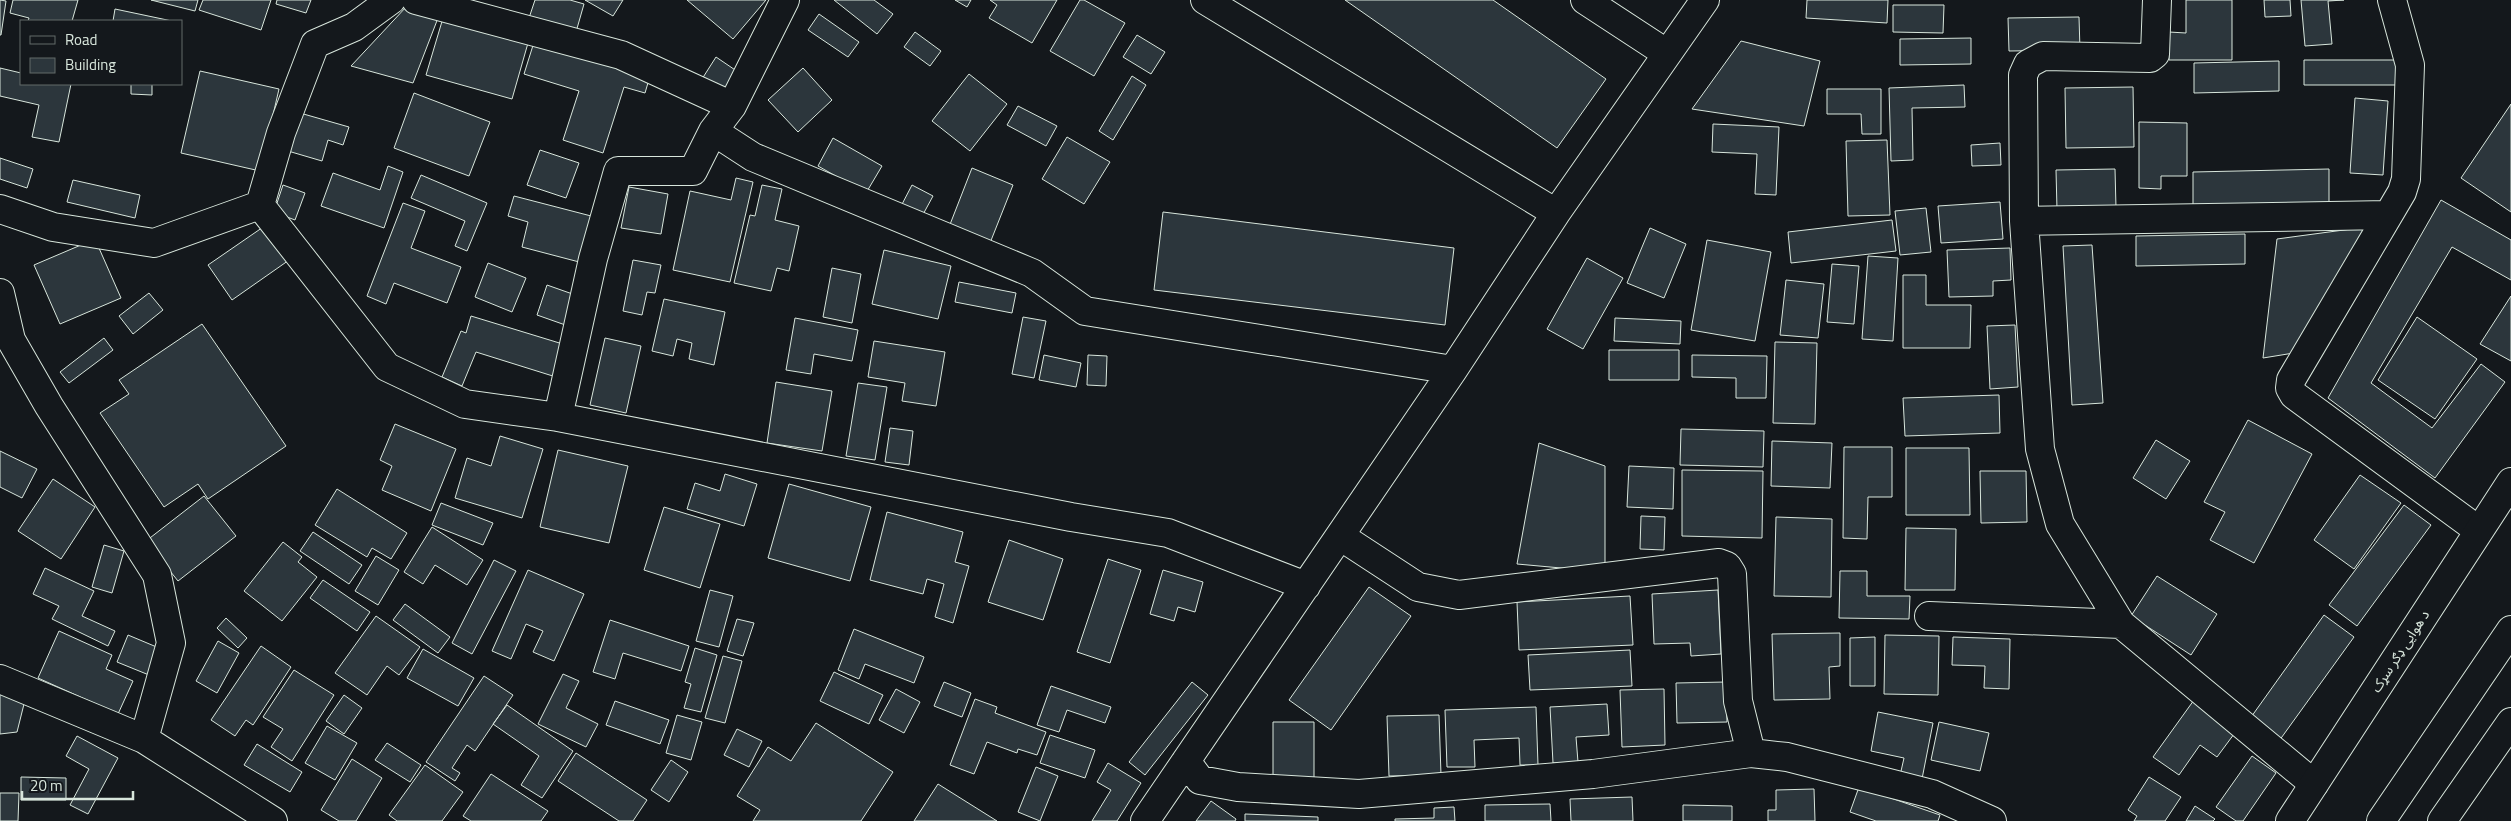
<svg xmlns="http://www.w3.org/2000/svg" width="2511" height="821" font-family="'Titillium Web','Noto Sans Arabic',sans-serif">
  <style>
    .building { fill: #2c363c; stroke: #d8e6dc }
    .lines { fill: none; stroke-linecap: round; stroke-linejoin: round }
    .minor-casing { stroke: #d8e6dc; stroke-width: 30 }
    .secondary-casing { stroke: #d8e6dc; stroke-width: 30 }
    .primary-casing { stroke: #d8e6dc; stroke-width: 30 }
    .minor { stroke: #14181c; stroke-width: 28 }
    .secondary { stroke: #14181c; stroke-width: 28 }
    .primary { stroke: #14181c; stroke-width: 28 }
    .labels { text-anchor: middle; stroke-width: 4; stroke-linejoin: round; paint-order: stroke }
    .street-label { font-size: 14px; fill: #d8e6dc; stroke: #14181c }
  </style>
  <rect width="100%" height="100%" fill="#14181c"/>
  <path class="building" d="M 0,0 L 6,1 L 1,35 L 0,35 Z
    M 13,0 L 78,0 L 72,21 L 28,21 L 29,18 L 10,13 Z
    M 151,0 L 198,0 L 195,11 Z
    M 203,0 L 271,0 L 261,30 L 199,10 Z
    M 277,0 L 311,0 L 306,13 L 276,4 Z
    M 535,0 L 570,0 L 584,4 L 576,32 L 529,18 Z
    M 585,0 L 623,0 L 613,16 Z
    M 687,0 L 766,0 L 733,39 Z
    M 834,0 L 874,0 L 893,14 L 877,34 Z
    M 955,0 L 971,0 L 967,7 Z
    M 990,0 L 1057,0 L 1032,43 L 989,18 L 997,5 Z
    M 1080,0 L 1084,0 L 1125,23 L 1094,76 L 1050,51 Z
    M 1345,0 L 1493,0 L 1606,79 L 1557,148 Z
    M 1807,0 L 1888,0 L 1887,23 L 1806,18 Z
    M 2186,0 L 2232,0 L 2232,60 L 2169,60 L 2169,32 L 2186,33 Z
    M 2264,0 L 2290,0 L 2291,16 L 2265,17 Z
    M 2301,0 L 2344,0 L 2328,1 L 2332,44 L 2305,46 Z
    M 1893,5 L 1944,5 L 1943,33 L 1893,32 Z
    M 407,6 L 438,18 L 413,83 L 351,66 Z
    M 115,9 L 172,21 L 113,21 Z
    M 819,14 L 859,42 L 848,57 L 808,30 Z
    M 2079,17 L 2080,50 L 2009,51 L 2008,18 Z
    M 443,18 L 528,43 L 512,99 L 426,75 Z
    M 915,32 L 941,51 L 930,66 L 904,47 Z
    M 1137,35 L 1165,52 L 1151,74 L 1123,57 Z
    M 1971,38 L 1971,64 L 1900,65 L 1900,39 Z
    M 535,39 L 650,76 L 645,93 L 624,87 L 603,153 L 563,140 L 579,91 L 524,74 Z
    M 1741,41 L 1820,61 L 1804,126 L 1692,109 Z
    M 716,57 L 744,76 L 730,98 L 702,79 Z
    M 2304,60 L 2398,60 L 2398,85 L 2304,85 Z
    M 2279,61 L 2279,91 L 2194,93 L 2194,63 Z
    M 0,68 L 21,73 L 21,84 L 71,84 L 59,142 L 32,137 L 39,105 L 0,96 Z
    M 803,68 L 832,100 L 798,132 L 768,100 Z
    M 200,71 L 279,89 L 260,171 L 181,153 Z
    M 969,74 L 1007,104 L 970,151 L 932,121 Z
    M 1132,76 L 1146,85 L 1113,140 L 1099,131 Z
    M 131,84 L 152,84 L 152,95 L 131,94 Z
    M 1964,85 L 1965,107 L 1912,108 L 1913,160 L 1891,161 L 1889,88 Z
    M 2133,87 L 2134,147 L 2066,148 L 2065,88 Z
    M 1827,89 L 1881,89 L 1881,134 L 1862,134 L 1861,114 L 1827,114 Z
    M 414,93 L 490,122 L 469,176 L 394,148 Z
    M 2355,98 L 2388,101 L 2383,175 L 2350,173 Z
    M 2511,104 L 2511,212 L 2461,178 Z
    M 1018,106 L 1057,126 L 1046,146 L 1007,125 Z
    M 300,113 L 349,127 L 343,145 L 328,140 L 322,161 L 288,151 Z
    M 2139,122 L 2187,123 L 2187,176 L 2161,176 L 2161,189 L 2139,188 Z
    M 1713,124 L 1779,127 L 1776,195 L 1755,194 L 1757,154 L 1712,152 Z
    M 1067,137 L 1110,162 L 1084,204 L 1042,179 Z
    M 833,138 L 882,166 L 866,193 L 818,166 Z
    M 1887,140 L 1890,215 L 1848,216 L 1846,141 Z
    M 2000,143 L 2001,165 L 1972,166 L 1971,145 Z
    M 540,150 L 579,163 L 566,198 L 527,185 Z
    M 0,158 L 33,169 L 27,188 L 0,179 Z
    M 388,166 L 403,172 L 384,228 L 321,206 L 333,173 L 380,190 Z
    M 972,168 L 1013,185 L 990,243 L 949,227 Z
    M 2115,169 L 2116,208 L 2057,210 L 2056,170 Z
    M 2329,169 L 2329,204 L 2193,207 L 2193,172 Z
    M 421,175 L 487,203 L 467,251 L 455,246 L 465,221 L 411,198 Z
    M 736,178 L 753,182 L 730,282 L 673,270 L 690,191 L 731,200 Z
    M 73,180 L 140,195 L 135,218 L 67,202 Z
    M 283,185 L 305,193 L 295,220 L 274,212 Z
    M 762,185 L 782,189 L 775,220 L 799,226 L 789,271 L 777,268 L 771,291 L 734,283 L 750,215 L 755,216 Z
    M 912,185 L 933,196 L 920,220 L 899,210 Z
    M 629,187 L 668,194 L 661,234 L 621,228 Z
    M 514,196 L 595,217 L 583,263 L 522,247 L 528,222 L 508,216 Z
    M 2441,200 L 2511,240 L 2511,280 L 2452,247 L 2371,383 L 2432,428 L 2481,364 L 2505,382 L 2435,478 L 2328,398 Z
    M 2000,202 L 2003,239 L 1941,243 L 1938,206 Z
    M 403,203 L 425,211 L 411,248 L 461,267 L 447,303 L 394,283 L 386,304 L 367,296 Z
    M 1926,208 L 1931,252 L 1900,255 L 1895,211 Z
    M 1163,212 L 1454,248 L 1445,325 L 1154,290 Z
    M 1892,220 L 1896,251 L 1791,263 L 1788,232 Z
    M 269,223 L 292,258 L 232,300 L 208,265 Z
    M 2366,227 L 2306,351 L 2263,358 L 2277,239 Z
    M 1650,228 L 1686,244 L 1664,298 L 1627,283 Z
    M 2245,234 L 2245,264 L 2136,266 L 2136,236 Z
    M 95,239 L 121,298 L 60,324 L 34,265 Z
    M 1707,240 L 1771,252 L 1755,341 L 1691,330 Z
    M 2092,245 L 2103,403 L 2072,405 L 2063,246 Z
    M 2010,248 L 2011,280 L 1993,281 L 1993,296 L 1949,297 L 1947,250 Z
    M 884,250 L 951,266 L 938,319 L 872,304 Z
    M 1868,256 L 1898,258 L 1893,341 L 1862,339 Z
    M 1587,258 L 1623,278 L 1583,349 L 1547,329 Z
    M 633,260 L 661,265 L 655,293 L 647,292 L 642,315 L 623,311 Z
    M 488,263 L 526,278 L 512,312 L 475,297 Z
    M 1832,264 L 1859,266 L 1854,324 L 1827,322 Z
    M 832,268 L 861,274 L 852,323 L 823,317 Z
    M 1903,275 L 1926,275 L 1926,305 L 1971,305 L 1970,348 L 1903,348 Z
    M 1786,280 L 1824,284 L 1818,338 L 1780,335 Z
    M 959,282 L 1016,293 L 1012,313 L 955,302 Z
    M 547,285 L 581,297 L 571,327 L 537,315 Z
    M 149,293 L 163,310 L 133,334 L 119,316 Z
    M 2511,296 L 2511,361 L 2480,344 Z
    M 664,299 L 725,312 L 714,365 L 689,359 L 692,343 L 677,339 L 673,356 L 652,351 Z
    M 471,316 L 566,345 L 556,377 L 476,352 L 462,386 L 442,377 L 461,331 L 466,333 Z
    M 1023,317 L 1046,321 L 1034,378 L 1012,374 Z
    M 2417,317 L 2477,359 L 2435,419 L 2378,380 Z
    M 795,318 L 858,330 L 852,361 L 814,354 L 811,374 L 786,370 Z
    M 1615,318 L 1681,321 L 1680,344 L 1614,341 Z
    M 202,324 L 286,446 L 208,499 L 198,484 L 164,507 L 100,413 L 129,394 L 119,380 Z
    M 2015,325 L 2018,387 L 1990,389 L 1987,326 Z
    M 104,338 L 113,350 L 69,383 L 60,372 Z
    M 605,338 L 641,346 L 626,413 L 590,405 Z
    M 874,341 L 945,352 L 936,406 L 902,401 L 905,383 L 868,377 Z
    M 1775,342 L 1817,343 L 1815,424 L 1773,423 Z
    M 1609,350 L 1679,350 L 1679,380 L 1609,380 Z
    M 1044,355 L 1081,363 L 1076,387 L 1039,380 Z
    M 1088,355 L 1107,356 L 1106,386 L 1087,385 Z
    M 1692,355 L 1767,356 L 1766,398 L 1736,398 L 1736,378 L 1692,377 Z
    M 776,382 L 832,391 L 822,451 L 767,443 Z
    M 858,383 L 887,387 L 875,460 L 846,456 Z
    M 1999,395 L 2000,433 L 1905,436 L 1903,398 Z
    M 2248,420 L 2312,454 L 2254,563 L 2210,540 L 2225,512 L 2204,502 Z
    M 395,424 L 456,449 L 431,511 L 382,490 L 392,466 L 380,460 Z
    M 890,428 L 913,431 L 909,465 L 885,462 Z
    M 1681,429 L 1764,431 L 1763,467 L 1680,465 Z
    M 500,436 L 543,449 L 522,518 L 455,498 L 467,458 L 491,466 Z
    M 2156,440 L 2190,461 L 2166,499 L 2133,478 Z
    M 1772,441 L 1832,443 L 1830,488 L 1771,486 Z
    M 1539,443 L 1605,466 L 1605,572 L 1517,564 Z
    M 1844,447 L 1892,447 L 1892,497 L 1868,497 L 1867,539 L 1843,538 Z
    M 1906,448 L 1969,448 L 1970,515 L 1906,515 Z
    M 558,450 L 628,466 L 609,543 L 540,527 Z
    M 0,451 L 37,469 L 22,498 L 0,487 Z
    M 1629,466 L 1674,468 L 1673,509 L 1627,507 Z
    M 1682,470 L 1763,471 L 1762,538 L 1682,536 Z
    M 1980,471 L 2026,471 L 2027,522 L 1981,523 Z
    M 725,474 L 757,484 L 744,526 L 687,509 L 695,483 L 720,491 Z
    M 2360,475 L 2401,503 L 2354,569 L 2314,540 Z
    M 53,479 L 95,507 L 61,559 L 18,531 Z
    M 789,484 L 871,507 L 850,581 L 768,558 Z
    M 337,489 L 407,533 L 391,559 L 372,548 L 367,557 L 315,525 Z
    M 204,496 L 236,536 L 178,581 L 146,541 Z
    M 441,503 L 493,523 L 483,545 L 432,525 Z
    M 2404,505 L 2431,525 L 2357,626 L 2329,605 Z
    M 664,507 L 720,524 L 700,588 L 644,570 Z
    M 887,512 L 963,532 L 955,562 L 969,566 L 953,623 L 935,617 L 944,584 L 927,579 L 923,594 L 870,580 Z
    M 1641,516 L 1665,517 L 1664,550 L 1640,549 Z
    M 1776,517 L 1832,519 L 1831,597 L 1774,596 Z
    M 432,527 L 483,560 L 467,585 L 435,565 L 423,584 L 404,572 Z
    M 1906,528 L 1956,529 L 1955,590 L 1905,590 Z
    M 313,532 L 362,565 L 349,584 L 300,551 Z
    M 1009,540 L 1063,559 L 1043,620 L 988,602 Z
    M 283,542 L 302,557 L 298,562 L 317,577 L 282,621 L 244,591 Z
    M 104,545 L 124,551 L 112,593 L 92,587 Z
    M 376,556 L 399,570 L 378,605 L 355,591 Z
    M 1108,559 L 1141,570 L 1110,663 L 1077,652 Z
    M 494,560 L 516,571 L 472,654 L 452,643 Z
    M 45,568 L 94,591 L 82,616 L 115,631 L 108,646 L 52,619 L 59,606 L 33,594 Z
    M 528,570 L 584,594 L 554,661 L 533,652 L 543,631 L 526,624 L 511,659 L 492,651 Z
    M 1163,570 L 1203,582 L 1195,612 L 1178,607 L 1174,621 L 1150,614 Z
    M 1840,571 L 1867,571 L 1867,596 L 1910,596 L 1909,619 L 1839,618 Z
    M 2157,576 L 2217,614 L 2191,655 L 2131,616 Z
    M 323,580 L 370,612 L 357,631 L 310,598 Z
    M 1369,587 L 1411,616 L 1331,730 L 1289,700 Z
    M 710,590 L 733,596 L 719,647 L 696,641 Z
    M 1718,590 L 1721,654 L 1691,656 L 1690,643 L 1654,644 L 1652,594 Z
    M 1630,596 L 1633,645 L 1519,650 L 1517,602 Z
    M 405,604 L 450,637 L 438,653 L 393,620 Z
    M 2324,615 L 2354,637 L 2279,741 L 2249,720 Z
    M 376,616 L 420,647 L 399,675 L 387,666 L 367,695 L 335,673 Z
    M 226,618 L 247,638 L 238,648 L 217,628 Z
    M 737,619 L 754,623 L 743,656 L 727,651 Z
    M 610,620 L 689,646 L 681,671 L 623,653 L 615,679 L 593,672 Z
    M 854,629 L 924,657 L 914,683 L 865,664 L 859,679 L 838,670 Z
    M 59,631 L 112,655 L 106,669 L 133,681 L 118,714 L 38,678 Z
    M 1840,633 L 1840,666 L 1829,667 L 1830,699 L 1774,700 L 1772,634 Z
    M 128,635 L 159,648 L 149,675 L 117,662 Z
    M 1885,635 L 1939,636 L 1938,695 L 1884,694 Z
    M 1875,637 L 1875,686 L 1850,686 L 1850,638 Z
    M 1953,637 L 2010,639 L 2009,689 L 1984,688 L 1985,666 L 1952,665 Z
    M 218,641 L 239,653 L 217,693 L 196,681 Z
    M 261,646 L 291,667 L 253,725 L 246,720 L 235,736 L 211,720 Z
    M 695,648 L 717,655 L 701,712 L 684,708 L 691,684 L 685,682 Z
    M 423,649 L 474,678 L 458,706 L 407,678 Z
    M 1630,650 L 1632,686 L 1530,690 L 1528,655 Z
    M 723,656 L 742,661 L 725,723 L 705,718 Z
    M 294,670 L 334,695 L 292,761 L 271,747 L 283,729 L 263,717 Z
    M 834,672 L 883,695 L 869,724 L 820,701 Z
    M 563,674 L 579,681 L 566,708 L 598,724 L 586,747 L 538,724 Z
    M 484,676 L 513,695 L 475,751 L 467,745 L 452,768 L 460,773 L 455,781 L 426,762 Z
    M 944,682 L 971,693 L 962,717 L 934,706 Z
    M 1192,682 L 1208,695 L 1145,775 L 1129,762 Z
    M 1726,682 L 1727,722 L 1677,723 L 1676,683 Z
    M 1051,686 L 1111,707 L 1105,723 L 1067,710 L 1059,732 L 1037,725 Z
    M 0,688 L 26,696 L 17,732 L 0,734 Z
    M 896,689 L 920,702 L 904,733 L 879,720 Z
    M 1664,689 L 1665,745 L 1622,747 L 1620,690 Z
    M 344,695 L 362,708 L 344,734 L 326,721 Z
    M 975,699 L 997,707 L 995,713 L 1046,732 L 1037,755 L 1018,749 L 1017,753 L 987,742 L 974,774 L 950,765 Z
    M 2194,700 L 2237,730 L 2217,757 L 2200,745 L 2179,775 L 2153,757 Z
    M 615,701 L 669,720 L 660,744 L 606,725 Z
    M 1607,704 L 1609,735 L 1576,737 L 1578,762 L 1553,763 L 1550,707 Z
    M 507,705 L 573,751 L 542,798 L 521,785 L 539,756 L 493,724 Z
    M 1536,707 L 1538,765 L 1520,765 L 1519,738 L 1474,740 L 1475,767 L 1447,767 L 1445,710 Z
    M 1878,712 L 1933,723 L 1921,784 L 1899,780 L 1904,758 L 1871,751 Z
    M 677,715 L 702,722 L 691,760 L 666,753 Z
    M 1439,715 L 1441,775 L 1389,776 L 1387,716 Z
    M 1273,722 L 1314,722 L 1314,780 L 1273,780 Z
    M 1939,722 L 1989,733 L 1980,771 L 1931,760 Z
    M 816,723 L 893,772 L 861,821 L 753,821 L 760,810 L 737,796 L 768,747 L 791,761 Z
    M 327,726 L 357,743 L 335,780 L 305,763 Z
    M 737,729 L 762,741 L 749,767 L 724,755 Z
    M 1050,735 L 1095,750 L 1085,778 L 1040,763 Z
    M 77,736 L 118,758 L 88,814 L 70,805 L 89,769 L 66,756 Z
    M 387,743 L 421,765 L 410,782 L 375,760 Z
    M 257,744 L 302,772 L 290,792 L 244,765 Z
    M 576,753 L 647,800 L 633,821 L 619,821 L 558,781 Z
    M 2252,756 L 2276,773 L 2243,821 L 2236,821 L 2216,807 Z
    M 352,759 L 382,778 L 356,821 L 339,821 L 321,810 Z
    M 671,760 L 688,772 L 669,802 L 651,790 Z
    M 1108,763 L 1141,783 L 1117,821 L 1092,821 L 1111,790 L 1097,782 Z
    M 425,765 L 463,792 L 442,821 L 397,821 L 389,815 Z
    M 1036,767 L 1058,776 L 1040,821 L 1018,812 Z
    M 491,774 L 548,811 L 541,821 L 471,821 L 463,816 Z
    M 21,777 L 66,778 L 66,800 L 21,800 Z
    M 2149,777 L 2181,797 L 2165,821 L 2134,821 L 2137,816 L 2128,810 Z
    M 938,784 L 997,821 L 914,821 Z
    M 1859,787 L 1940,815 L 1938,821 L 1876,821 L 1850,812 Z
    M 1814,789 L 1815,821 L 1768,821 L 1768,810 L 1776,810 L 1776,790 Z
    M 0,793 L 19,793 L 18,821 L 0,821 Z
    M 1632,797 L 1633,821 L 1571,821 L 1570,799 Z
    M 1211,801 L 1236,819 L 1235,821 L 1196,821 Z
    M 1550,804 L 1551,821 L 1485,821 L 1485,805 Z
    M 1683,805 L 1732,806 L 1732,821 L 1683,821 Z
    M 2195,806 L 2215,819 L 2213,821 L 2186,821 Z
    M 1454,807 L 1455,821 L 1395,821 L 1395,819 L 1434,818 L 1434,808 Z
    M 1245,814 L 1318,817 L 1318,821 L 1245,821 Z"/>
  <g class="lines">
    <g class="minor-casing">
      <path id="minor" d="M 416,0 L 621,55 L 732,106
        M 1205,0 L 1556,213
        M 1585,0 L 1666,53
        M 2157,0 L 2155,54 L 2150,58 L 2043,56 L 2028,64 L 2023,75 L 2024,221 L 2040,449 L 2060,524 L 2121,624 L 2314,784
        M 2392,0 L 2410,65 L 2406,179 L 2402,192 L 2291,380 L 2290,388 L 2294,395 L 2478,530
        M 713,131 L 753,157 L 1032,273 L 1085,311 L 1453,370
        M 260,205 L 387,367 L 465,404 L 558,417 L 1071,517 L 1168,533 L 1306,586
        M 260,205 L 281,133 L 315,44 L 354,27 L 391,0
        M 0,209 L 53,227 L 154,243 L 260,205
        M 2024,221 L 2388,215
        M 0,293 L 11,340 L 49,406 L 157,575 L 171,643 L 144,739
        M 558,417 L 593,259 L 618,171 L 693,171 L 713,131 L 732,106 L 785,0
        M 1340,536 L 1418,587 L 1459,595 L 1719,563 L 1727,566 L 1732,574 L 1738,701 L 1751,753
        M 1929,616 L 2121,624
        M 0,679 L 144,739 L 273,821
        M 1186,761 L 1200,780 L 1238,787 L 1359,794 L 1593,774 L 1751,753 L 1787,757 L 1932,794 L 1992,821
        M 1145,821 L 1453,370 L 1556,213 L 1705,0"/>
    </g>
    <g class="secondary-casing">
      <path id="secondary" d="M 2290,821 L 2511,482"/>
    </g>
    <g class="primary-casing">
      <path id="primary" d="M 2381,821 L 2511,630
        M 2442,821 L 2511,722"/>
    </g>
    <use href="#minor" class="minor"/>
    <use href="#secondary" class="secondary"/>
    <use href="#primary" class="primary"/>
  </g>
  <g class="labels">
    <g class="street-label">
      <text transform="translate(2400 651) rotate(-57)" y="5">د هوایی ډګر سړک</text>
    </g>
  </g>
  <rect x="20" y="20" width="162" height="65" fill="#14181c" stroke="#626a69"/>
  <rect x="30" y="36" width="25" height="8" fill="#14181c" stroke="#626a69"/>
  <text x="65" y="45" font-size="15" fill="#d8e6dc">Road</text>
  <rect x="30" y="58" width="25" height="15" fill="#2c363c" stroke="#626a69"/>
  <text x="65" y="70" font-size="15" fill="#d8e6dc">Building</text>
  <path d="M22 791v8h111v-8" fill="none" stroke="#d8e6dc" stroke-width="2.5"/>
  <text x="30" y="791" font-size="15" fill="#d8e6dc" stroke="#14181c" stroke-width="4" paint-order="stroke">20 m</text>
</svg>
